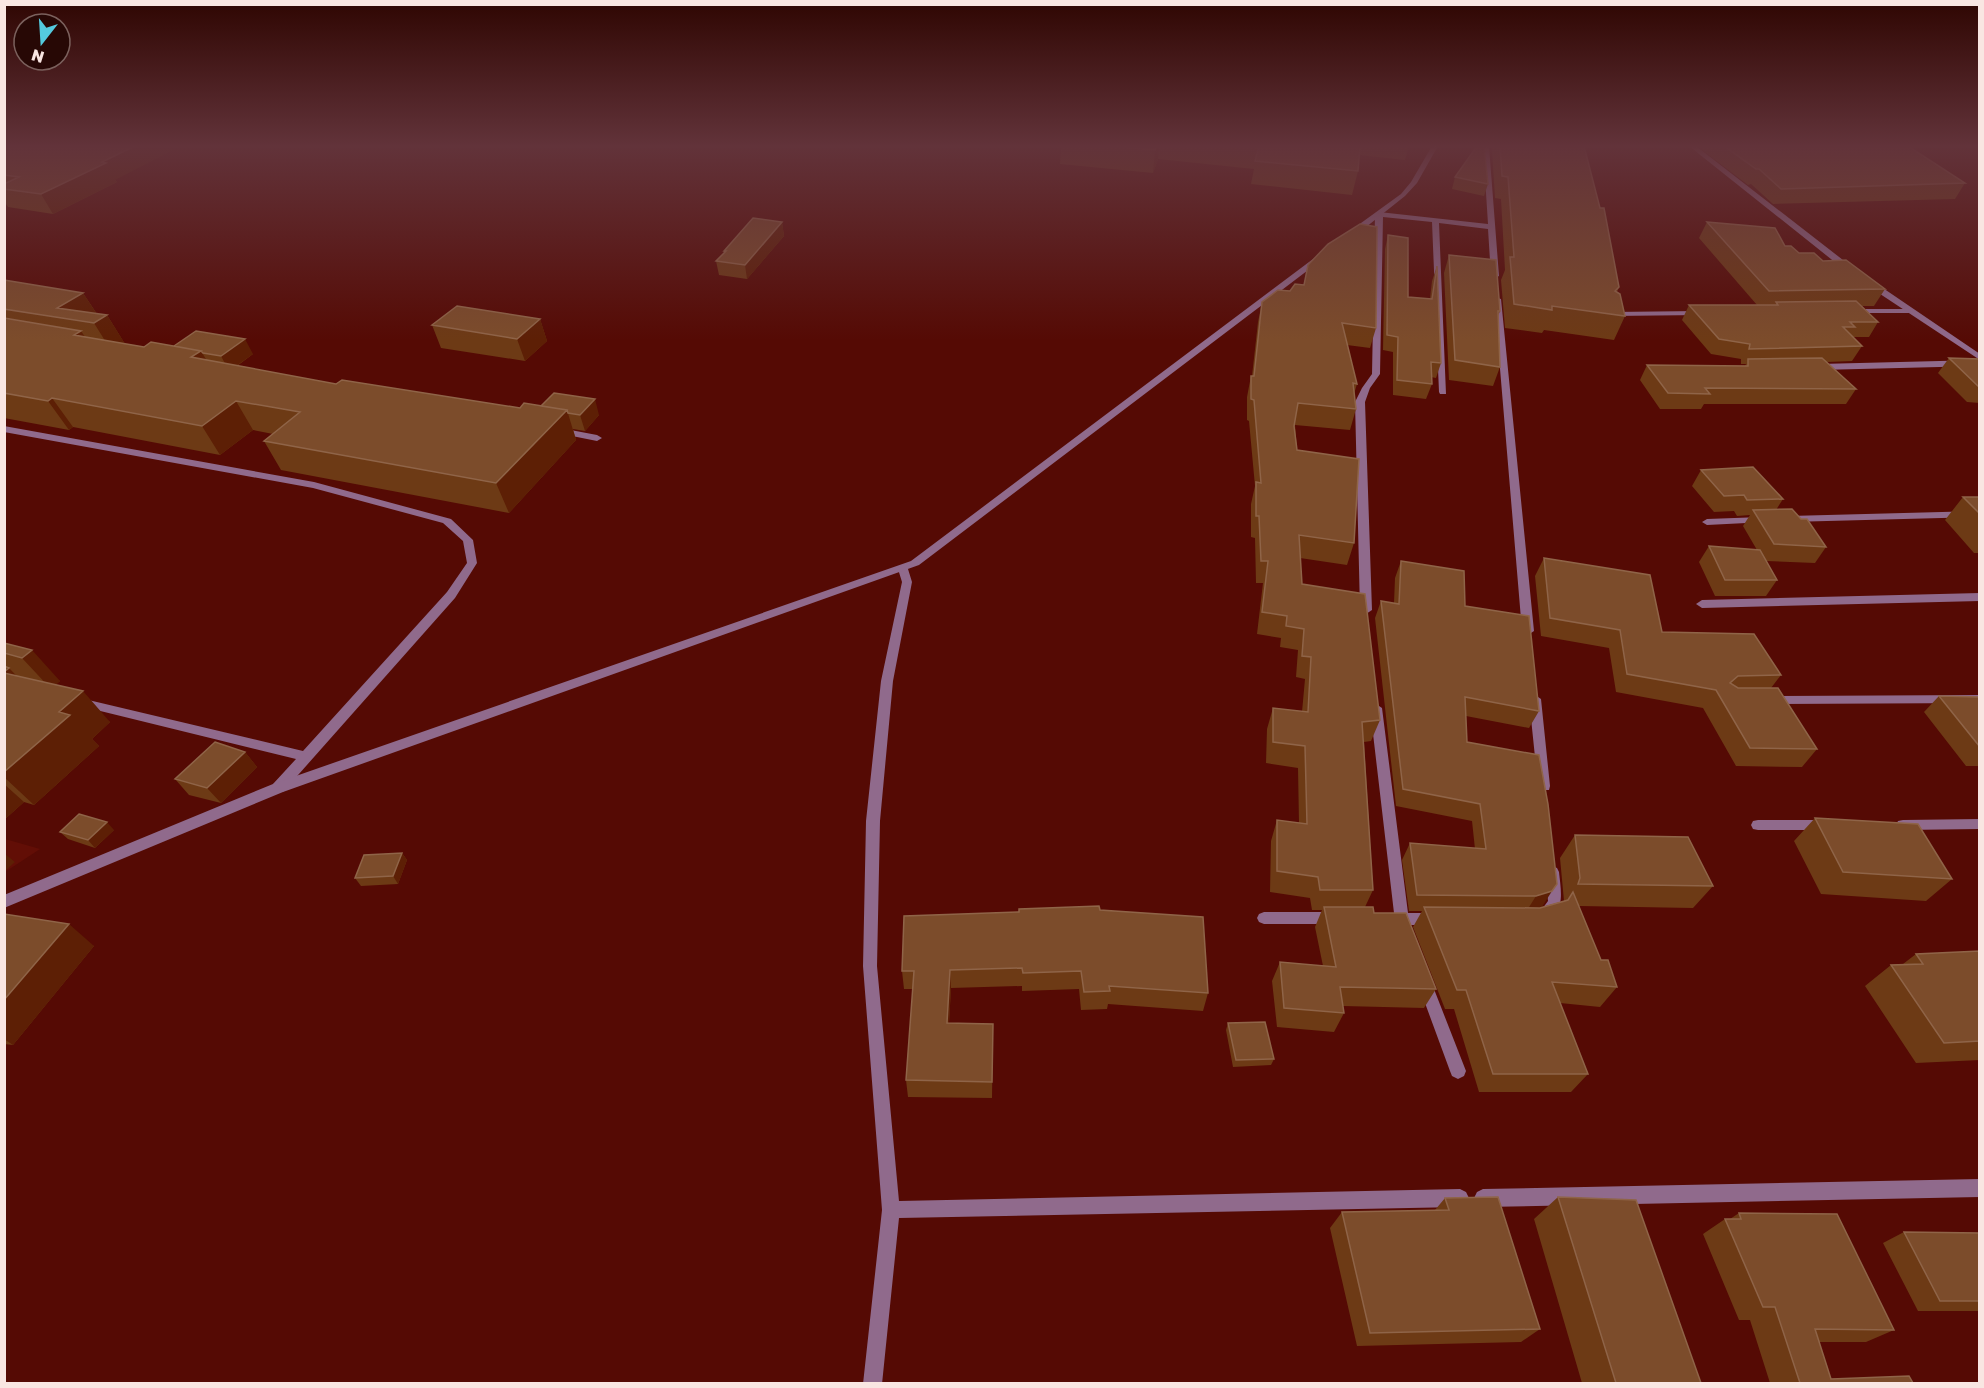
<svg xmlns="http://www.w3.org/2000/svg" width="1984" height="1388" font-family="'Golos Text',sans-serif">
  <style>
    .built { fill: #620e06 }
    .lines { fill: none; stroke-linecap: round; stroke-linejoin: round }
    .service { fill: #906a8c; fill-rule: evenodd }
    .minor { fill: #906a8c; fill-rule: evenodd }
    .tertiary { fill: #906a8c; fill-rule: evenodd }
    .wall { fill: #6d3a15 }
    .shaded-wall { fill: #5d1f05 }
    .building { fill: #7c4c2b; stroke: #8f6448; stroke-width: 1.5 }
  </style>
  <rect width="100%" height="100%" fill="#550a04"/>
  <path class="built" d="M 5,839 L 40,849 L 5,872 Z"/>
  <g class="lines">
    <path class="service" d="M 4,426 L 314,482 L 451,519 L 473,540 L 477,563 L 455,598 L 283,792 L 273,792 L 272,788 L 273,784 L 296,759 L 80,706 L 74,702 L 80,698 L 303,751 L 447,592 L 467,563 L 463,541 L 443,523 L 313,488 L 4,432 Z
      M 560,428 L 597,435 L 602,438 L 597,441 L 557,433 L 555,431 Z"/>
    <path class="minor" d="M 1483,146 L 1489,146 L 1499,276 L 1495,278 L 1491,276 L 1488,229 L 1439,223 L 1446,394 L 1440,394 L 1439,392 L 1432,222 L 1383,217 L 1380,374 L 1370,388 L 1365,402 L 1372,610 L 1366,614 L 1360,610 L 1355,402 L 1362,388 L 1372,374 L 1375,214 L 1379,212 L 1488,224 Z
      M 1494,297 L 1501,299 L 1534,631 L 1528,635 L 1522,631 Z
      M 1849,309 L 1910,309 L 1914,311 L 1910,313 L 1852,313 L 1848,311 Z
      M 1699,311 L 1702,311 L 1702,315 L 1611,316 L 1607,314 L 1611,312 Z
      M 1980,360 L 1980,366 L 1819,370 L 1815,367 L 1819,364 Z
      M 1980,511 L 1980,517 L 1789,522 L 1784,519 L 1789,516 Z
      M 1762,517 L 1766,518 L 1766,522 L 1707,525 L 1702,522 L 1707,519 Z
      M 903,565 L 908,569 L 912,582 L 893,681 L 880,821 L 877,966 L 899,1201 L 1460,1189 L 1466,1192 L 1469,1198 L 1466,1204 L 1460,1207 L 899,1218 L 882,1384 L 863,1384 L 882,1210 L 863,966 L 866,821 L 881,681 L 902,582 L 898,569 Z
      M 1980,593 L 1980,601 L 1702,608 L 1696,604 L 1702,600 Z
      M 1535,695 L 1541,699 L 1550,786 L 1549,790 L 1539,790 L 1538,786 L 1529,699 Z
      M 1980,695 L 1980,703 L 1771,704 L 1765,700 L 1771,696 Z
      M 1376,704 L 1382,708 L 1408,913 L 1434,913 L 1439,915 L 1441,919 L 1439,923 L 1434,925 L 1410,925 L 1408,930 L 1403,932 L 1398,930 L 1396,925 L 1389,923 L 1387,919 L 1389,915 L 1394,913 L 1370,708 Z
      M 1980,819 L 1980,829 L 1903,830 L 1898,829 L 1896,825 L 1898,821 L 1903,820 Z
      M 1758,820 L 1822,820 L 1827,821 L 1829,825 L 1827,829 L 1822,830 L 1758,830 L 1753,829 L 1751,825 L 1753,821 Z
      M 1552,866 L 1557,868 L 1559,872 C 1561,891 1566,914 1544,922 L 1539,920 L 1537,916 L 1548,901 L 1545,872 L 1547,868 Z
      M 1264,912 L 1335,912 L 1340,914 L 1342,918 L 1340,922 L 1335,924 L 1264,924 L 1259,922 L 1257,918 L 1259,914 Z
      M 1425,977 L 1430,979 L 1432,984 L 1466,1071 L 1464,1076 L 1458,1079 L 1452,1076 L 1450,1071 L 1418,984 L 1420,979 Z
      M 1980,1179 L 1980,1197 L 1483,1207 L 1477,1204 L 1474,1198 L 1477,1192 L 1483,1189 Z"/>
    <path class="tertiary" d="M 1432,146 L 1438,146 L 1417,183 L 1405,196 L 1356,235 L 1350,235 L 1350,231 L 1401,194 L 1411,182 Z
      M 1689,146 L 1696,146 L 1852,267 L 1852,271 L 1846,271 Z
      M 1317,256 L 1324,258 L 919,565 L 283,792 L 4,908 L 4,895 L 273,784 L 911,561 Z
      M 1868,282 L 1874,282 L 1980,354 L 1980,360 L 1868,286 Z"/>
  </g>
  <path class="wall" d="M 4,146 L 115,180 L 117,182 L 53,214 L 8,207 L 4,201 Z
    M 1061,146 L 1409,146 L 1405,160 L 1359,155 L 1358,171 L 1352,195 L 1251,184 L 1254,169 L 1158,159 L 1153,173 L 1060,164 Z
    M 1493,146 L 1584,146 L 1619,287 L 1617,292 L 1625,316 L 1614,340 L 1544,330 L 1542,333 L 1505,328 L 1501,280 L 1505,270 L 1501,199 L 1495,198 L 1492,150 Z
    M 1697,146 L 1908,146 L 1965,183 L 1955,199 L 1773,204 L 1751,184 L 1748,185 Z
    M 1455,177 L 1488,184 L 1484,196 L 1452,189 Z
    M 782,222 L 784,236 L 747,279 L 719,275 L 716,261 L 724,253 L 724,251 Z
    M 1707,222 L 1785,246 L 1799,253 L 1823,261 L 1885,289 L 1874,306 L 1862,306 L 1878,322 L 1869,337 L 1853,337 L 1862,346 L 1852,361 L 1827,362 L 1856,389 L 1846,404 L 1704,404 L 1701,409 L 1660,409 L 1640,380 L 1647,365 L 1745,366 L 1746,364 L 1741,364 L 1741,359 L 1711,354 L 1682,320 L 1689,305 L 1757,305 L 1699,238 Z
    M 1388,235 L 1408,297 L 1430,299 L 1432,281 L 1437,266 L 1441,363 L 1436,378 L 1431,377 L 1432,384 L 1426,399 L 1393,395 L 1393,352 L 1383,350 L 1385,249 Z
    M 1449,255 L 1500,311 L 1498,316 L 1500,367 L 1493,386 L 1449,380 L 1444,273 Z
    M 1308,265 L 1376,328 L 1370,348 L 1347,345 L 1357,384 L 1354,394 L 1356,409 L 1350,430 L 1295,425 L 1297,450 L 1354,543 L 1347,565 L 1300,558 L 1302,584 L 1380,720 L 1371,741 L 1364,742 L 1373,890 L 1365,907 L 1374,913 L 1436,989 L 1424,1008 L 1343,1006 L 1344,1013 L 1334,1032 L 1277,1027 L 1272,981 L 1280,962 L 1323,966 L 1315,927 L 1322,910 L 1312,910 L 1310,898 L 1270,892 L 1271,841 L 1277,820 L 1299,823 L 1298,768 L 1266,763 L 1267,729 L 1273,708 L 1302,712 L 1305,679 L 1296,677 L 1298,650 L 1280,647 L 1281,638 L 1257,634 L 1263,583 L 1256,583 L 1255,538 L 1251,537 L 1251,504 L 1255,486 L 1249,421 L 1247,420 L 1247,397 L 1251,376 L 1252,376 L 1258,322 L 1262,302 L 1304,285 Z
    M 4,280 L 83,293 L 97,314 L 107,315 L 125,344 L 144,347 L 174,346 L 253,354 L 237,366 L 336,384 L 520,408 L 599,415 L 585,431 L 573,429 L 576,440 L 509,513 L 281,470 L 264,441 L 273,434 L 253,430 L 220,455 L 73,427 L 69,430 L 4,418 Z
    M 540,319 L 547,341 L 525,361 L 441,348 L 432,325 Z
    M 1949,358 L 1980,359 L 1980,403 L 1967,402 L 1938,373 Z
    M 1701,470 L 1783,499 L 1776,510 L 1826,547 L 1815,563 L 1766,561 L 1777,580 L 1766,596 L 1715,596 L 1699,562 L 1709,546 L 1757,550 L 1743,526 L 1750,515 L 1737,516 L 1734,511 L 1714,512 L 1692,486 Z
    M 1963,497 L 1980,497 L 1980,553 L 1974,553 L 1945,520 Z
    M 1544,558 L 1662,632 L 1781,675 L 1771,688 L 1817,749 L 1802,767 L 1736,766 L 1703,708 L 1616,692 L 1609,648 L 1541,636 L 1535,576 Z
    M 1401,561 L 1465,606 L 1539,711 L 1529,728 L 1466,716 L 1467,742 L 1542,907 L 1564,901 L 1560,858 L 1575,835 L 1713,886 L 1693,908 L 1579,906 L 1601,960 L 1617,987 L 1600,1007 L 1560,1003 L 1588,1074 L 1571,1092 L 1479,1092 L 1454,1009 L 1445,1009 L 1413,927 L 1422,911 L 1409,911 L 1402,860 L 1410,843 L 1475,849 L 1472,821 L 1396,806 L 1375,618 L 1381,601 L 1394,603 L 1395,578 Z
    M 4,643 L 60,681 L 55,685 L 110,722 L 92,739 L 99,746 L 34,805 L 24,802 L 4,820 Z
    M 1939,696 L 1980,697 L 1980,766 L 1966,766 L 1924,712 Z
    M 245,752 L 257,767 L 221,803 L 189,795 L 175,779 Z
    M 1815,818 L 1952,879 L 1926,901 L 1821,894 L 1794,841 Z
    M 114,830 L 95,848 L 68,839 L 60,832 Z
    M 402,853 L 407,860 L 398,884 L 361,886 L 355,878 Z
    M 1100,910 L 1208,993 L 1203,1011 L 1108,1004 L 1107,1009 L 1081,1010 L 1079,989 L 1022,991 L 1022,986 L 951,988 L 949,1023 L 993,1024 L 992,1098 L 908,1097 L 906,1080 L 913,989 L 904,989 L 902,971 Z
    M 4,914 L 94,946 L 13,1045 L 4,1044 Z
    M 1980,951 L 1980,1060 L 1916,1063 L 1865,986 L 1891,965 L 1903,964 L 1916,954 Z
    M 1228,1023 L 1274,1059 L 1271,1065 L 1233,1067 L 1226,1030 Z
    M 1558,1197 L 1701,1383 L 1582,1383 L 1534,1219 Z
    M 1445,1198 L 1540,1329 L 1521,1342 L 1357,1346 L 1330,1228 L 1342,1212 L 1435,1210 Z
    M 1739,1213 L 1894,1330 L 1866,1342 L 1819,1342 L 1831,1379 L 1913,1383 L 1770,1383 L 1750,1320 L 1739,1320 L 1703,1234 L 1725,1219 L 1730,1219 Z
    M 1904,1232 L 1980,1233 L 1980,1311 L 1918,1311 L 1883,1243 Z"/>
  <path class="shaded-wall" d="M 135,146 L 181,146 L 115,180 L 117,182 L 53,214 L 41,194 Z
    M 1157,146 L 1159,146 L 1158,159 L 1153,173 L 1155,150 Z
    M 782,222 L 784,236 L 747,279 L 745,265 Z
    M 83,293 L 100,319 L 107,315 L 125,344 L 112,352 L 94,323 L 57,308 Z
    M 540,319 L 547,341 L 525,361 L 517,339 Z
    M 81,331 L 100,359 L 74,335 Z
    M 245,339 L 253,354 L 229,371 L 221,356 Z
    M 201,351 L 218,379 L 191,357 Z
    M 52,398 L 73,427 L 69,430 L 48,401 Z
    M 595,399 L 599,415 L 585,431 L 580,415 Z
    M 236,401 L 253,430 L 220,455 L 202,426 Z
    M 567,410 L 576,440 L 509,513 L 496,483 Z
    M 32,650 L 60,681 L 51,689 L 22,658 Z
    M 9,668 L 39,699 L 4,673 L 4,672 Z
    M 83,691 L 110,722 L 92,739 L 99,746 L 34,805 L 4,777 L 4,772 L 59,712 Z
    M 245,752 L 257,767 L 221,803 L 207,788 Z
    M 4,784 L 24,802 L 4,820 Z
    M 107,822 L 114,830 L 95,848 L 88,840 Z
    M 4,853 L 15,862 L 4,872 Z
    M 402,853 L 407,860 L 398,884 L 393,876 Z
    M 1552,891 L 1542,907 L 1526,912 L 1536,896 Z
    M 69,924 L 94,946 L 13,1045 L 4,1039 L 4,1000 Z
    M 950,970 L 951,988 L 948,1041 L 947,1023 Z"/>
  <path class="building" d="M 4,146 L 135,146 L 102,162 L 106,163 L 41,194 L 4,189 L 4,184 L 19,177 L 4,175 Z
    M 1111,146 L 1157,146 L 1155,150 Z
    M 1252,146 L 1360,146 L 1358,171 L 1255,161 L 1259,146 Z
    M 1477,146 L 1484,146 L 1488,184 L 1455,177 Z
    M 1500,146 L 1584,146 L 1600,208 L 1604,208 L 1619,287 L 1615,291 L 1620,294 L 1625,316 L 1552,306 L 1552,310 L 1514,304 L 1510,257 L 1514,257 L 1508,177 L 1502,176 Z
    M 1724,146 L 1908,146 L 1965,183 L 1781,189 L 1759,169 L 1756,169 Z
    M 753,218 L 782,222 L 745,265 L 716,261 L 726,251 L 724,251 Z
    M 1707,222 L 1775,228 L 1785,246 L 1791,246 L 1799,253 L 1814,253 L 1823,261 L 1846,260 L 1885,289 L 1769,291 Z
    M 1360,224 L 1377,227 L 1376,328 L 1342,323 L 1357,384 L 1353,383 L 1356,409 L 1298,403 L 1294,426 L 1297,450 L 1359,459 L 1354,543 L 1299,535 L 1302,584 L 1365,594 L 1380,720 L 1362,722 L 1373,890 L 1320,890 L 1318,877 L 1277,871 L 1277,820 L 1307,824 L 1305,746 L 1273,742 L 1273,708 L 1308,712 L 1311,657 L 1302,656 L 1304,629 L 1286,626 L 1287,616 L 1262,612 L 1268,561 L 1261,561 L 1259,516 L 1256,516 L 1256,482 L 1261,483 L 1254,400 L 1251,399 L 1251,376 L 1254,376 L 1262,302 L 1278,290 L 1290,291 L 1295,284 L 1304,285 L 1308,265 L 1328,244 Z
    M 1388,235 L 1408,238 L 1408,297 L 1432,299 L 1437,266 L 1441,363 L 1431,362 L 1432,384 L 1397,380 L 1398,337 L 1387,335 Z
    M 1449,255 L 1496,260 L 1500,311 L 1498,311 L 1500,367 L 1455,360 Z
    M 4,280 L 83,293 L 57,308 L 107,315 L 94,323 L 4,309 Z
    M 1856,301 L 1878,322 L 1850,322 L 1855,327 L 1843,327 L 1862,346 L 1749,349 L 1750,344 L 1719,339 L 1689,305 L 1778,305 L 1776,302 Z
    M 457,306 L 540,319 L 517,339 L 432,325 Z
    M 4,318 L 81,331 L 74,335 L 144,347 L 151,342 L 201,351 L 191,357 L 336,384 L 342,380 L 520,408 L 524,403 L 567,410 L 496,483 L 264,441 L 300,412 L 236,401 L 202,426 L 52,398 L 48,401 L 4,393 Z
    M 196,331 L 245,339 L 221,356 L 203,353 L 201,351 L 174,346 Z
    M 1822,358 L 1856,389 L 1705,388 L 1710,394 L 1668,393 L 1647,365 L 1748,366 L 1748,359 Z
    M 1949,358 L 1980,359 L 1980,387 L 1979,387 Z
    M 554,393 L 595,399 L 580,415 L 568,413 L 567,410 L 541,406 Z
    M 1753,467 L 1783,499 L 1747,500 L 1744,495 L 1724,496 L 1701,470 Z
    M 1963,497 L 1980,497 L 1980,514 Z
    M 1792,509 L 1801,519 L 1807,519 L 1826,547 L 1774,544 L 1753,510 Z
    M 1709,546 L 1760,550 L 1777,580 L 1725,580 Z
    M 1544,558 L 1650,575 L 1662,632 L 1754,634 L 1781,675 L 1738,676 L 1730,683 L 1738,688 L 1778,688 L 1817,749 L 1750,748 L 1716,690 L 1627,674 L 1620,630 L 1550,618 Z
    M 1401,561 L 1464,571 L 1465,606 L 1529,616 L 1539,711 L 1465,697 L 1467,742 L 1539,755 L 1548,804 L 1557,884 L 1552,891 L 1536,896 L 1417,895 L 1410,843 L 1486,849 L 1480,804 L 1403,789 L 1381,601 L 1399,604 Z
    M 4,643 L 32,650 L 22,658 L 4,653 Z
    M 4,666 L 9,668 L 4,672 Z
    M 4,673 L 83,691 L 59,712 L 70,715 L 4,772 Z
    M 1939,696 L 1980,697 L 1980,747 Z
    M 215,742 L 245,752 L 207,788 L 175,779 Z
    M 79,814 L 107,822 L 88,840 L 60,832 Z
    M 1815,818 L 1918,824 L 1952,879 L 1843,872 Z
    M 1575,835 L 1688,837 L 1713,886 L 1578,884 L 1580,878 Z
    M 402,853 L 393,876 L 355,878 L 364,855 Z
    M 1573,892 L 1601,960 L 1608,960 L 1617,987 L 1552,982 L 1588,1074 L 1493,1074 L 1466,990 L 1457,990 L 1424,907 L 1540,908 L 1568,900 Z
    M 1099,906 L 1100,910 L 1203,917 L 1208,993 L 1109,986 L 1110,991 L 1084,992 L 1081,971 L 1023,973 L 1022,968 L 950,970 L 947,1023 L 993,1024 L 992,1082 L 906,1080 L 914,971 L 902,971 L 904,916 L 1019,912 L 1019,909 Z
    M 1324,907 L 1373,907 L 1374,913 L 1406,913 L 1436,989 L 1340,987 L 1344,1013 L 1284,1008 L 1280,962 L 1336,967 Z
    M 4,914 L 69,924 L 4,1000 Z
    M 1980,951 L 1980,1041 L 1944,1043 L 1891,965 L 1923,964 L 1916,954 Z
    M 1265,1022 L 1274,1059 L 1236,1060 L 1228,1023 Z
    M 1498,1197 L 1540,1329 L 1370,1333 L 1342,1212 L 1449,1210 L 1445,1198 Z
    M 1558,1197 L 1636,1200 L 1701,1383 L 1616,1383 Z
    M 1739,1213 L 1837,1214 L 1894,1330 L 1815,1329 L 1831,1379 L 1909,1376 L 1913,1383 L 1800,1383 L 1775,1307 L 1763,1307 L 1725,1219 L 1741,1219 Z
    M 1904,1232 L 1980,1233 L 1980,1301 L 1940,1301 Z"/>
  <linearGradient id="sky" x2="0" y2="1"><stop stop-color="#2f0602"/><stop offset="0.43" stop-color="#62333a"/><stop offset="1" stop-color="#62333a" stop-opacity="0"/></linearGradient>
  <rect width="1984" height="340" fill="url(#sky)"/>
  <rect width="1984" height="1388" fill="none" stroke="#f9e6e2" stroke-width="12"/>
  <g transform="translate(42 42) rotate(197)"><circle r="28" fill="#270805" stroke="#7b615d" stroke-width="1.5"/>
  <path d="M0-4.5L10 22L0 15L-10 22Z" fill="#54cade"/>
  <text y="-9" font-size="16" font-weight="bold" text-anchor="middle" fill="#f9e6e2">N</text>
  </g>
</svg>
